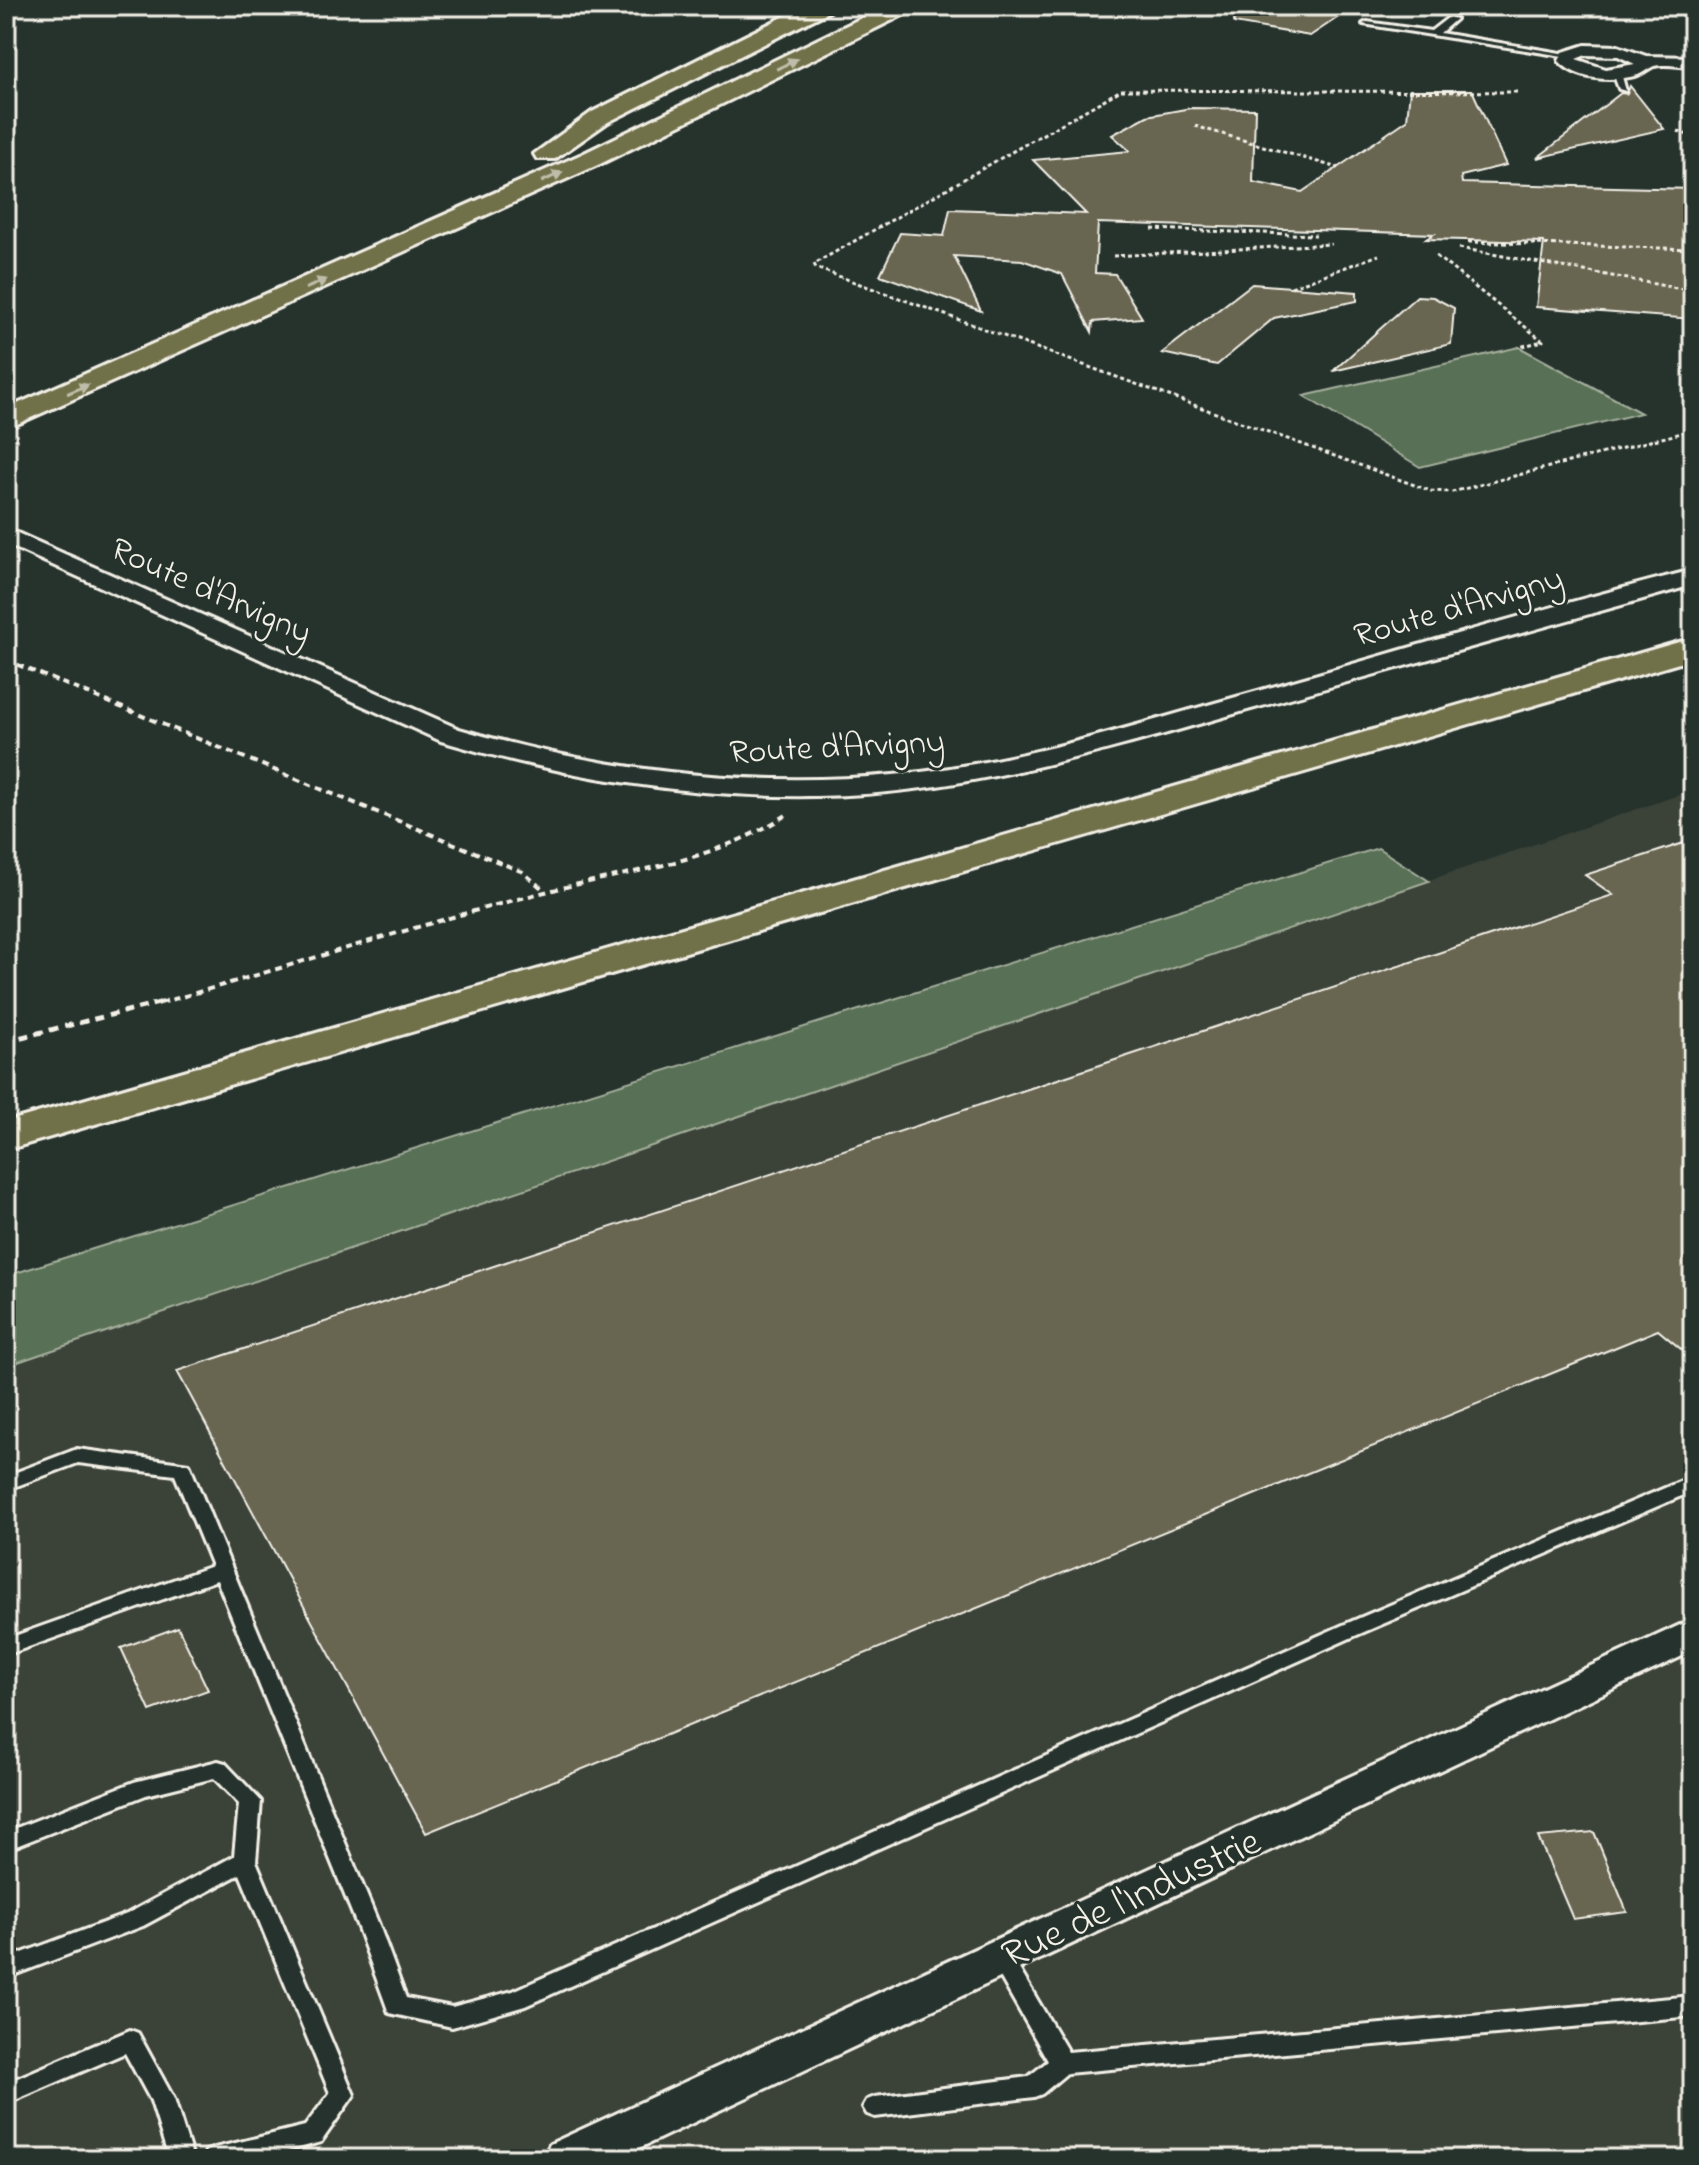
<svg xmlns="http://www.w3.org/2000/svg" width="1699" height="2165" font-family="'Indie Flower',sans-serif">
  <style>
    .built { fill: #3a4238 }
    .green { fill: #597055; stroke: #a6b09e; stroke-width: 2 }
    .building { fill: #686551; stroke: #f4f1e8; stroke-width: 2 }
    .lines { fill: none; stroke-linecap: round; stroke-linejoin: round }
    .lane-casing { stroke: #f4f1e8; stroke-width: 6 }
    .street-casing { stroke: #f4f1e8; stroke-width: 6 }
    .primary-casing { stroke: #f4f1e8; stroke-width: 6 }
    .highway-casing { stroke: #f4f1e8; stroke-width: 6 }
    .path-far2 { stroke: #f4f1e8; stroke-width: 3; stroke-dasharray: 4 3; stroke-linecap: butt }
    .path-far1 { stroke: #f4f1e8; stroke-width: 4; stroke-dasharray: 7 5; stroke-linecap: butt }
    .path { stroke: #f4f1e8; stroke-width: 5; stroke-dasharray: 9 6; stroke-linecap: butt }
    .lane { fill: #26332d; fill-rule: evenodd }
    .street { fill: #26332d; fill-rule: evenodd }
    .primary { fill: #70704a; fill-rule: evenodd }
    .highway { fill: #70704a; fill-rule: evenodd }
    .oneway { fill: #bfbda9 }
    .labels { text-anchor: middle; stroke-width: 6; stroke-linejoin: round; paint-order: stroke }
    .street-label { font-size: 34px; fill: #f4f1e8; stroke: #26332d }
    .near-street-label { font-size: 40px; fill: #f4f1e8; stroke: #26332d }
  </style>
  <rect width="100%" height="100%" fill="#26332d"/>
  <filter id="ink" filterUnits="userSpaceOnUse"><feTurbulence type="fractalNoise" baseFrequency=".0125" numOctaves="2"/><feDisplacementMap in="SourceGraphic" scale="16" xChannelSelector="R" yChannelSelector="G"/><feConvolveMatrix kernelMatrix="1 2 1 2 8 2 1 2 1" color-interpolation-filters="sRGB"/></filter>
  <g filter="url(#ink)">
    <path class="built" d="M 1693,790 L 1693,2159 L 6,2159 L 6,1366 Z"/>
    <path class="green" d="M 1519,347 L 1641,413 L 1420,467 L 1304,396 Z
      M 1378,848 L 1429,881 L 6,1366 L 6,1276 Z"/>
    <path class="building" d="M 1236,6 L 1355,6 L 1310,36 L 1234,23 Z
      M 1630,86 L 1664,129 L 1537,158 L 1621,93 L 1627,94 Z
      M 1410,90 L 1472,90 L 1506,165 L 1461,176 L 1462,183 L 1693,189 L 1693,319 L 1536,307 L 1544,242 L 1426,239 L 1434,234 L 1098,223 L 1095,273 L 1115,274 L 1142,318 L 1093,322 L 1092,332 L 1062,274 L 1022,260 L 954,256 L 981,311 L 880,275 L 900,233 L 944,236 L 950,209 L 1086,214 L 1033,160 L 1130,151 L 1112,135 L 1147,116 L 1191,108 L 1255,109 L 1253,182 L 1302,192 L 1407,120 Z
      M 1252,284 L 1357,292 L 1357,301 L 1274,318 L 1217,365 L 1162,353 Z
      M 1417,296 L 1433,297 L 1454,308 L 1451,344 L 1333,371 Z
      M 1693,840 L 1693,1359 L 1658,1330 L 426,1833 L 177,1371 L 1613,895 L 1585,875 Z
      M 178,1627 L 208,1690 L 150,1711 L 121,1648 Z
      M 1594,1832 L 1627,1912 L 1573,1919 L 1538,1837 Z"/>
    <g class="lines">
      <g class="lane-casing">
        <path id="lane" d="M 1449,17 L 1456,19 L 1440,33 L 1573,55 L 1569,57 L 1363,24 L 1367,22 L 1431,31 Z
          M 1617,70 L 1621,73 L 1626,91 L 1619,89 L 1613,73 Z
          M 77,1449 L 189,1464 L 379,1925 L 406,1998 L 452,2007 L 513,1991 L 1343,1625 L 1693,1476 L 1693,1491 L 1357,1635 L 525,2006 L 452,2027 L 389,2013 L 357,1925 L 217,1580 L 6,1655 L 6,1639 L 212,1566 L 175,1475 L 78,1463 L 6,1490 L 6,1476 Z
          M 218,1761 L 225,1763 L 261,1801 L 256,1861 L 354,2095 L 321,2142 L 258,2159 L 203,2159 L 206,2151 L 215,2148 L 305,2126 L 330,2093 L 240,1874 L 143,1926 L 6,1978 L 6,1959 L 127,1914 L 234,1856 L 239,1804 L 214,1778 L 146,1795 L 6,1850 L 6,1832 L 134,1782 Z
          M 1000,1948 L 1008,1950 L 1068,2052 L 1693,1996 L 1693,2016 L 1067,2073 L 1042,2094 L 1034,2097 L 875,2117 L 867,2114 L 863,2107 L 867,2100 L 875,2097 L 1028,2077 L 1048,2061 L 989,1957 L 992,1950 Z
          M 130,2030 L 138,2033 L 174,2099 L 193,2159 L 169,2159 L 151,2101 L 125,2053 L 6,2104 L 6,2083 Z"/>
      </g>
      <g class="street-casing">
        <path id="street" d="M 1585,45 L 1618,46 L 1646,56 L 1693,57 L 1693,67 C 1682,67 1665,63 1654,66 C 1649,68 1643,73 1638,75 C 1613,82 1577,81 1559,61 L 1563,52 ZM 1586,55 L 1618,56 L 1635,64 L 1606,69 L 1576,59 Z
          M 6,528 L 459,729 C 602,771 745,788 893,775 C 1004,765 1109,733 1215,703 C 1374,659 1533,610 1693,570 L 1693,585 C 1546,626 1399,668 1251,709 C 1108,750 966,794 816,796 C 686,798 564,777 441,741 L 6,544 Z
          M 1693,1619 L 1693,1651 L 616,2159 L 543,2159 L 550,2144 Z"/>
      </g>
      <g class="primary-casing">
        <path id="primary" d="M 1693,638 L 1693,659 L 6,1150 L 6,1122 Z"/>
      </g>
      <g class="highway-casing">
        <path id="highway" d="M 805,6 L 833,6 L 830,11 L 608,122 L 555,159 L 537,159 L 534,154 L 592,112 Z
          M 886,6 L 914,6 L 911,11 L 600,164 L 6,429 L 6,409 L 582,154 Z"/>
      </g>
      <path class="path-far2" d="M 1517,92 L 1121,90 L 814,264 L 816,268 L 1431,491 L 1452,492 L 1693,430
        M 1195,126 L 1338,168
        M 1678,131 L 1693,137
        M 1152,229 L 1316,235
        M 1468,242 L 1693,249
        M 1459,248 L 1693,291
        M 1113,256 L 1331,244
        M 1436,256 L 1543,341 L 1519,347
        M 1291,287 L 1379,255"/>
      <path class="path-far1" d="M 6,660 L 523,872 L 545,891
        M 160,1003 C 289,967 416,925 545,892 C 628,871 712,863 786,815"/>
      <path class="path" d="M 6,1041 L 167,1001"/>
      <use href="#lane" class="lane"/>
      <use href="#street" class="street"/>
      <use href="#primary" class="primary"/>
      <use href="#highway" class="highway"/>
    </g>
    <defs><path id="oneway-solid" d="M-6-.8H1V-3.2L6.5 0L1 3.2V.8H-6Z" transform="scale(2)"/></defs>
    <g class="oneway">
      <use href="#oneway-solid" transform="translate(787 64) rotate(-26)"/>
      <use href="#oneway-solid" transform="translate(552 177) rotate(-25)"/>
      <use href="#oneway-solid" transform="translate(316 284) rotate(-24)"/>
      <use href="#oneway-solid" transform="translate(78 389) rotate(-23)"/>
    </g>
  </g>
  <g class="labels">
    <g class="street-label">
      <text transform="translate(212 589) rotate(24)" y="12">Route d'Arvigny</text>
      <text transform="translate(1458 605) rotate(-16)" y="12">Route d'Arvigny</text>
      <text transform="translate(837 745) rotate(-3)" y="12">Route d'Arvigny</text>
    </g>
    <g class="near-street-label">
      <text transform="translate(1130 1896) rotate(-25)" y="14">Rue de l'Industrie</text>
    </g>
  </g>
  <rect width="1699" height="2165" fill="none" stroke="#26332d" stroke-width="32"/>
  <rect x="16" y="16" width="1667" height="2133" fill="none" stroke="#f4f1e8" stroke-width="3" filter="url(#ink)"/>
</svg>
